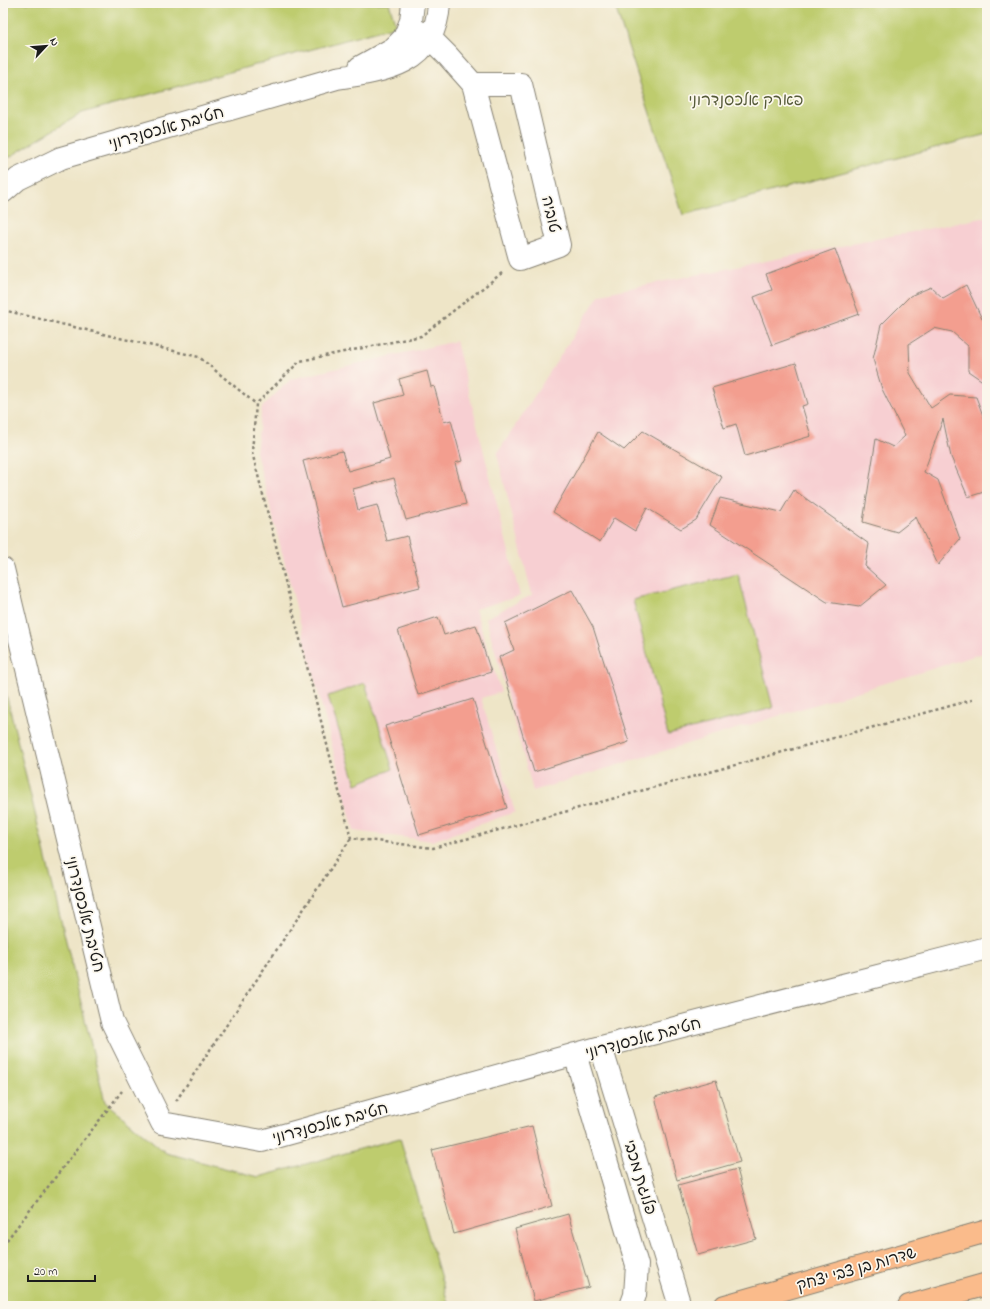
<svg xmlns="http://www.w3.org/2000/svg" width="990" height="1309" font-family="'Indie Flower','Playpen Sans Hebrew',sans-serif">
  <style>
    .built { fill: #f7cfd2 }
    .green { fill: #becc6e; stroke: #6d7445 }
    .building { fill: #f39e8f }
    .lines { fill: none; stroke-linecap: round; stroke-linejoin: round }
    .minor-casing { stroke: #858072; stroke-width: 24 }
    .major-casing { stroke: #858072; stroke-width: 24 }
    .path { stroke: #858072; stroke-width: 2.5; stroke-dasharray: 3 3; stroke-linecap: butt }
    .minor { stroke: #fff; stroke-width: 22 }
    .major { stroke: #fabb8b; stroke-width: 22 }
    .labels { text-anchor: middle; stroke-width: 3.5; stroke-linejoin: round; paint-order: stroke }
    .park-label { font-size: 16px; fill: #555a39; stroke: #fbf7ec }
    .street-label { font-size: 16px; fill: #1c1c1c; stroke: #fbf7ec }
  </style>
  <rect width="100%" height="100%" fill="#fbf7ec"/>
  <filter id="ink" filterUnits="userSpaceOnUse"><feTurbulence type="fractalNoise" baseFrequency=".025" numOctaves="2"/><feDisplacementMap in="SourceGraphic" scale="8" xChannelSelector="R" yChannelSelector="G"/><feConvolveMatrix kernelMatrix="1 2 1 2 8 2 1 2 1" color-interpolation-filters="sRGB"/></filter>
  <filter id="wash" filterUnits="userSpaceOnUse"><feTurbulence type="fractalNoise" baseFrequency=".012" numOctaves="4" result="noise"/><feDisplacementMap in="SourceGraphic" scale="16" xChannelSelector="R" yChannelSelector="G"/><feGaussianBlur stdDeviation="0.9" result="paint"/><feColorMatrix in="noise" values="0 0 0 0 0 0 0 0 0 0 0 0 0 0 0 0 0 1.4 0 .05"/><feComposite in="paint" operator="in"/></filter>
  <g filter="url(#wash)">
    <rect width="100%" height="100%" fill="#eee5c7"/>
    <path class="built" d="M 987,217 L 987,652 L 533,791 L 486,618 L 532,595 L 497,454 L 600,294 Z
      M 456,341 L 520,596 L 475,609 L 501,692 L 481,698 L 515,812 L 432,841 L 354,831 L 256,452 L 262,407 L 291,379 Z"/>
    <path class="green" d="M 3,3 L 389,3 L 396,26 L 82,113 L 3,161 Z
      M 614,3 L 987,3 L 987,134 L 683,215 Z
      M 738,574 L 773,708 L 668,735 L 633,600 Z
      M 3,681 L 105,1102 L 166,1153 L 259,1177 L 400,1138 L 449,1306 L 3,1306 Z
      M 365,683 L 393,769 L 356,784 L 328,696 Z"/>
    <g id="blocks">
      <path class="building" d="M 835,249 L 859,314 L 772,345 L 754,297 L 772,290 L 766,274 Z
        M 966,285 L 982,319 L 987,320 L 987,384 L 968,371 L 968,346 L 952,332 L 934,328 L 909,344 L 910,373 L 931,408 L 950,395 L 976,397 L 987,426 L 987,491 L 968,497 L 951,457 L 943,419 L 924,472 L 938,480 L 960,539 L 938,565 L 916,517 L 897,532 L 863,522 L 876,439 L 893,447 L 905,436 L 882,389 L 873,359 L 881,325 L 910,296 L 931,287 L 943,298 Z
        M 796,363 L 808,404 L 802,406 L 811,436 L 745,456 L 736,424 L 724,428 L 712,388 Z
        M 427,371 L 431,387 L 434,386 L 444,422 L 451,420 L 462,461 L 455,463 L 466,504 L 406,520 L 394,478 L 353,489 L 358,510 L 377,505 L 387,541 L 407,536 L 420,587 L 342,607 L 303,461 L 342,451 L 348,471 L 390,459 L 374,403 L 403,395 L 399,379 Z
        M 643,431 L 722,477 L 696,520 L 681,529 L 647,508 L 635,531 L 614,518 L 600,542 L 553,512 L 598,432 L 624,450 Z
        M 794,490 L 869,544 L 865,566 L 886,585 L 859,607 L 827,602 L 710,525 L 720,498 L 781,512 Z
        M 572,590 L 593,627 L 629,742 L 534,772 L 499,657 L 514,650 L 505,623 Z
        M 438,617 L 444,635 L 476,625 L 491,672 L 418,695 L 398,630 Z
        M 473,699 L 507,808 L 419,835 L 385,726 Z
        M 716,1080 L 740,1162 L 677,1180 L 655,1097 Z
        M 532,1126 L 552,1206 L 454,1234 L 432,1150 Z
        M 737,1169 L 756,1239 L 698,1255 L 678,1185 Z
        M 568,1214 L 589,1287 L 534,1301 L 515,1229 Z"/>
    </g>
  </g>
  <g filter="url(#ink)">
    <use href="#blocks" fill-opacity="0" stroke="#858072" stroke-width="1"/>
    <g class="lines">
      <g class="minor-casing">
        <path id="minor" d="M 409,26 L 430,38 L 448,56 L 473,84 L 520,259 L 559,245 L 521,84 L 473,84
          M 360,67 L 394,48 L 404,38 L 411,21 L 413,3
          M 3,192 L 18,179 L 61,158 L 337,78 C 386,71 436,64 439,3
          M 3,569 L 112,1022 L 162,1123 L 262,1141 L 601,1047 L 987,948
          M 601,1047 L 680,1306
          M 575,1054 L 637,1265 L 635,1295 L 631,1306"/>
      </g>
      <g class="major-casing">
        <path id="major" d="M 725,1306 L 987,1231
          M 909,1306 L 987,1284"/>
      </g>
      <path class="path" d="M 502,273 L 421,336 L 300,361 L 256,404 L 252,452 L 351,838 L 433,848 L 972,700
        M 3,310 L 199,357 L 256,404
        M 176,1101 L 351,838
        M 3,1245 L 122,1091"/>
      <use href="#minor" class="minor"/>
      <use href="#major" class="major"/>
    </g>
  </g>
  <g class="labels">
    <g class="park-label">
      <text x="746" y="105">פארק אלכסנדרוני</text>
    </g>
    <g class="street-label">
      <text transform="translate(166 127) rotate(-16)" y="6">חטיבת אלכסנדרוני</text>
      <text transform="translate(552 214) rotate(77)" y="6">טוביה</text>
      <text transform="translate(86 914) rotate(76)" y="6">חטיבת אלכסנדרוני</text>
      <text transform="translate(643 1037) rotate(-15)" y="6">חטיבת אלכסנדרוני</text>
      <text transform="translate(330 1122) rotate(-15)" y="6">חטיבת אלכסנדרוני</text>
      <text transform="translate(641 1177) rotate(73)" y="6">פלוגת מכבי</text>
      <text transform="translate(856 1268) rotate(-16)" y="6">שדרות בן צבי יצחק</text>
    </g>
  </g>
  <rect width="990" height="1309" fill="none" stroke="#fbf7ec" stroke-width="16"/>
  <g transform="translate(46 46) rotate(64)" stroke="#fbf7ec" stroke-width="3" paint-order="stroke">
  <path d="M0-3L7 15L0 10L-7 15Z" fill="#1c1c1c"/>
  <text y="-6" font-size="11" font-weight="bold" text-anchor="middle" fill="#1c1c1c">N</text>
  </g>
  <path d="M28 1275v6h67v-6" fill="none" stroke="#1c1c1c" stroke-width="2"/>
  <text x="34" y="1275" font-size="12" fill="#1c1c1c" stroke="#fbf7ec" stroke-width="3" paint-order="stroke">20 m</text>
</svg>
